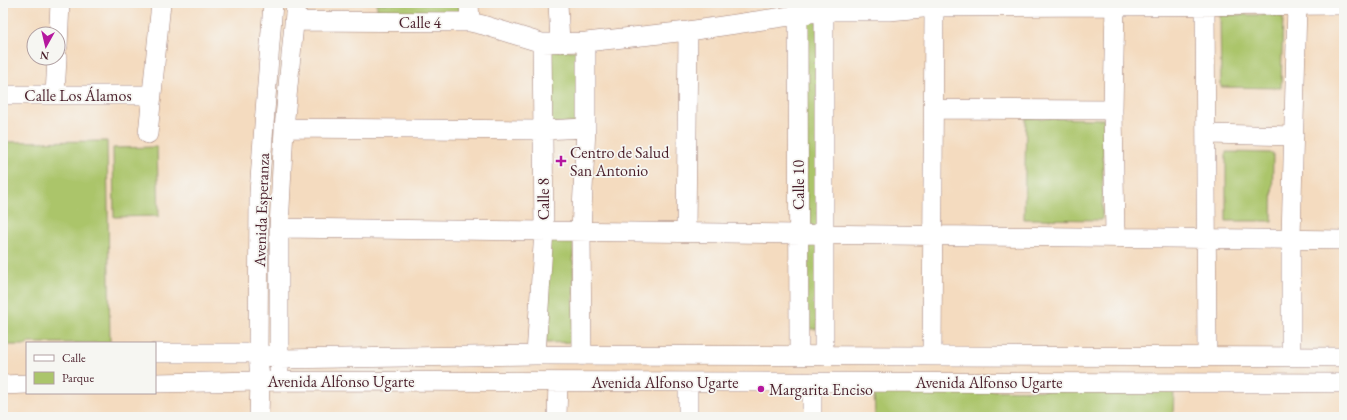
<svg xmlns="http://www.w3.org/2000/svg" width="1347" height="420" font-family="'EB Garamond',serif">
  <style>
    .green { fill: #abc56b; stroke: #7a724b }
    .lines { fill: none; stroke-linecap: round; stroke-linejoin: round }
    .minor-casing { stroke: #9f7d75; stroke-width: 20 }
    .minor { stroke: #fff; stroke-width: 19 }
    .poi-dot { fill: #b5179e; stroke: #f6f6f2; stroke-width: 1.5 }
    .labels { text-anchor: middle; stroke-width: 3.5; stroke-linejoin: round; paint-order: stroke }
    .street-label { font-size: 16px; fill: #4a1f2b; stroke: #f6f6f2 }
    .poi-label { font-size: 16px; fill: #4a1f2b; stroke: #f6f6f2; text-anchor: start }
  </style>
  <rect width="100%" height="100%" fill="#f6f6f2"/>
  <filter id="ink" filterUnits="userSpaceOnUse"><feTurbulence type="fractalNoise" baseFrequency=".025" numOctaves="2"/><feDisplacementMap in="SourceGraphic" scale="8" xChannelSelector="R" yChannelSelector="G"/><feConvolveMatrix kernelMatrix="1 2 1 2 8 2 1 2 1" color-interpolation-filters="sRGB"/></filter>
  <filter id="wash" filterUnits="userSpaceOnUse"><feTurbulence type="fractalNoise" baseFrequency=".012" numOctaves="4" result="noise"/><feDisplacementMap in="SourceGraphic" scale="16" xChannelSelector="R" yChannelSelector="G"/><feGaussianBlur stdDeviation="0.9" result="paint"/><feColorMatrix in="noise" values="0 0 0 0 0 0 0 0 0 0 0 0 0 0 0 0 0 1.4 0 .05"/><feComposite in="paint" operator="in"/></filter>
  <g filter="url(#wash)">
    <rect width="100%" height="100%" fill="#f4dbbf"/>
    <path class="green" d="M 377,3 L 460,3 L 460,16 L 377,15 Z
      M 1220,15 L 1283,15 L 1281,88 L 1221,87 Z
      M 805,20 L 817,20 L 818,227 L 806,227 Z
      M 549,50 L 580,51 L 579,123 L 548,123 Z
      M 1026,118 L 1104,119 L 1102,220 L 1024,219 Z
      M 107,141 L 110,343 L 27,343 L 27,345 L 3,345 L 3,142 Z
      M 157,147 L 159,216 L 114,217 L 113,148 Z
      M 1226,152 L 1273,153 L 1272,221 L 1226,221 Z
      M 573,236 L 574,342 L 546,343 L 545,237 Z
      M 805,241 L 818,242 L 817,329 L 804,329 Z
      M 1174,390 L 1173,417 L 875,417 L 874,391 Z"/>
  </g>
  <g filter="url(#ink)">
    <g class="lines">
      <g class="minor-casing">
        <path id="minor" d="M 469,3 L 470,22
          M 558,3 L 560,43
          M 1115,3 L 1113,110 L 1115,237
          M 1205,3 L 1207,357
          M 798,15 L 799,356
          M 294,21 L 470,22 L 483,25 L 542,43 L 586,42 L 688,31 L 824,11 L 889,11 L 934,7 L 1344,5
          M 58,46 L 60,3
          M 3,95 L 152,95
          M 55,95 L 57,58
          M 934,109 L 1113,110
          M 284,128 L 543,130 L 586,128
          M 148,134 L 161,3
          M 1206,134 L 1294,136
          M 279,228 L 1344,240
          M 686,232 L 688,31
          M 155,353 L 258,353 L 280,359 L 536,355 L 1344,357
          M 536,355 L 544,230 L 542,43
          M 582,356 L 581,231 L 586,128 L 586,42
          M 824,356 L 824,11
          M 932,356 L 934,7
          M 1291,357 L 1291,238 L 1297,5
          M 279,370 L 279,228 L 284,128 L 296,3
          M 688,382 L 688,417
          M 155,383 L 260,381 L 1344,383
          M 3,385 L 27,384
          M 259,417 L 260,381 L 258,353 L 259,193 L 273,3
          M 557,417 L 558,382
          M 812,417 L 812,382"/>
      </g>
      <use href="#minor" class="minor"/>
    </g>
  </g>
  <g class="poi-dot">
    <path d="M559 155h4v4h4v4h-4v4h-4v-4h-4v-4h4z"/>
    <circle cx="761" cy="389" r="4"/>
  </g>
  <g class="labels">
    <g class="street-label">
      <text x="420" y="28">Calle 4</text>
      <text x="78" y="101">Calle Los Álamos</text>
      <text transform="translate(798 185) rotate(-90)" y="6">Calle 10</text>
      <text transform="translate(543 199) rotate(-90)" y="6">Calle 8</text>
      <text transform="translate(261 210) rotate(-88)" y="6">Avenida Esperanza</text>
      <text x="341" y="387">Avenida Alfonso Ugarte</text>
      <text x="665" y="388">Avenida Alfonso Ugarte</text>
      <text x="989" y="388">Avenida Alfonso Ugarte</text>
    </g>
    <g class="poi-label">
      <text x="570" y="158">Centro de Salud<tspan x="570" dy="18">San Antonio</tspan></text>
      <text x="769" y="395">Margarita Enciso</text>
    </g>
  </g>
  <rect width="1347" height="420" fill="none" stroke="#f6f6f2" stroke-width="16"/>
  <rect x="26" y="342" width="130" height="52" fill="#f6f6f2" stroke="#b1a0a2"/>
  <rect x="34" y="355" width="20" height="6" fill="#ffffff" stroke="#b1a0a2"/>
  <text x="62" y="362" font-size="12" fill="#4a1f2b">Calle</text>
  <rect x="34" y="372" width="20" height="12" fill="#abc56b" stroke="#b1a0a2"/>
  <text x="62" y="382" font-size="12" fill="#4a1f2b">Parque</text>
  <g transform="translate(46 46) rotate(188)"><circle r="19" fill="#f6f6f2" stroke="#b1a0a2"/>
  <path d="M0-3L7 15L0 10L-7 15Z" fill="#b5179e"/>
  <text y="-6" font-size="11" font-weight="bold" text-anchor="middle" fill="#4a1f2b">N</text>
  </g>
</svg>
